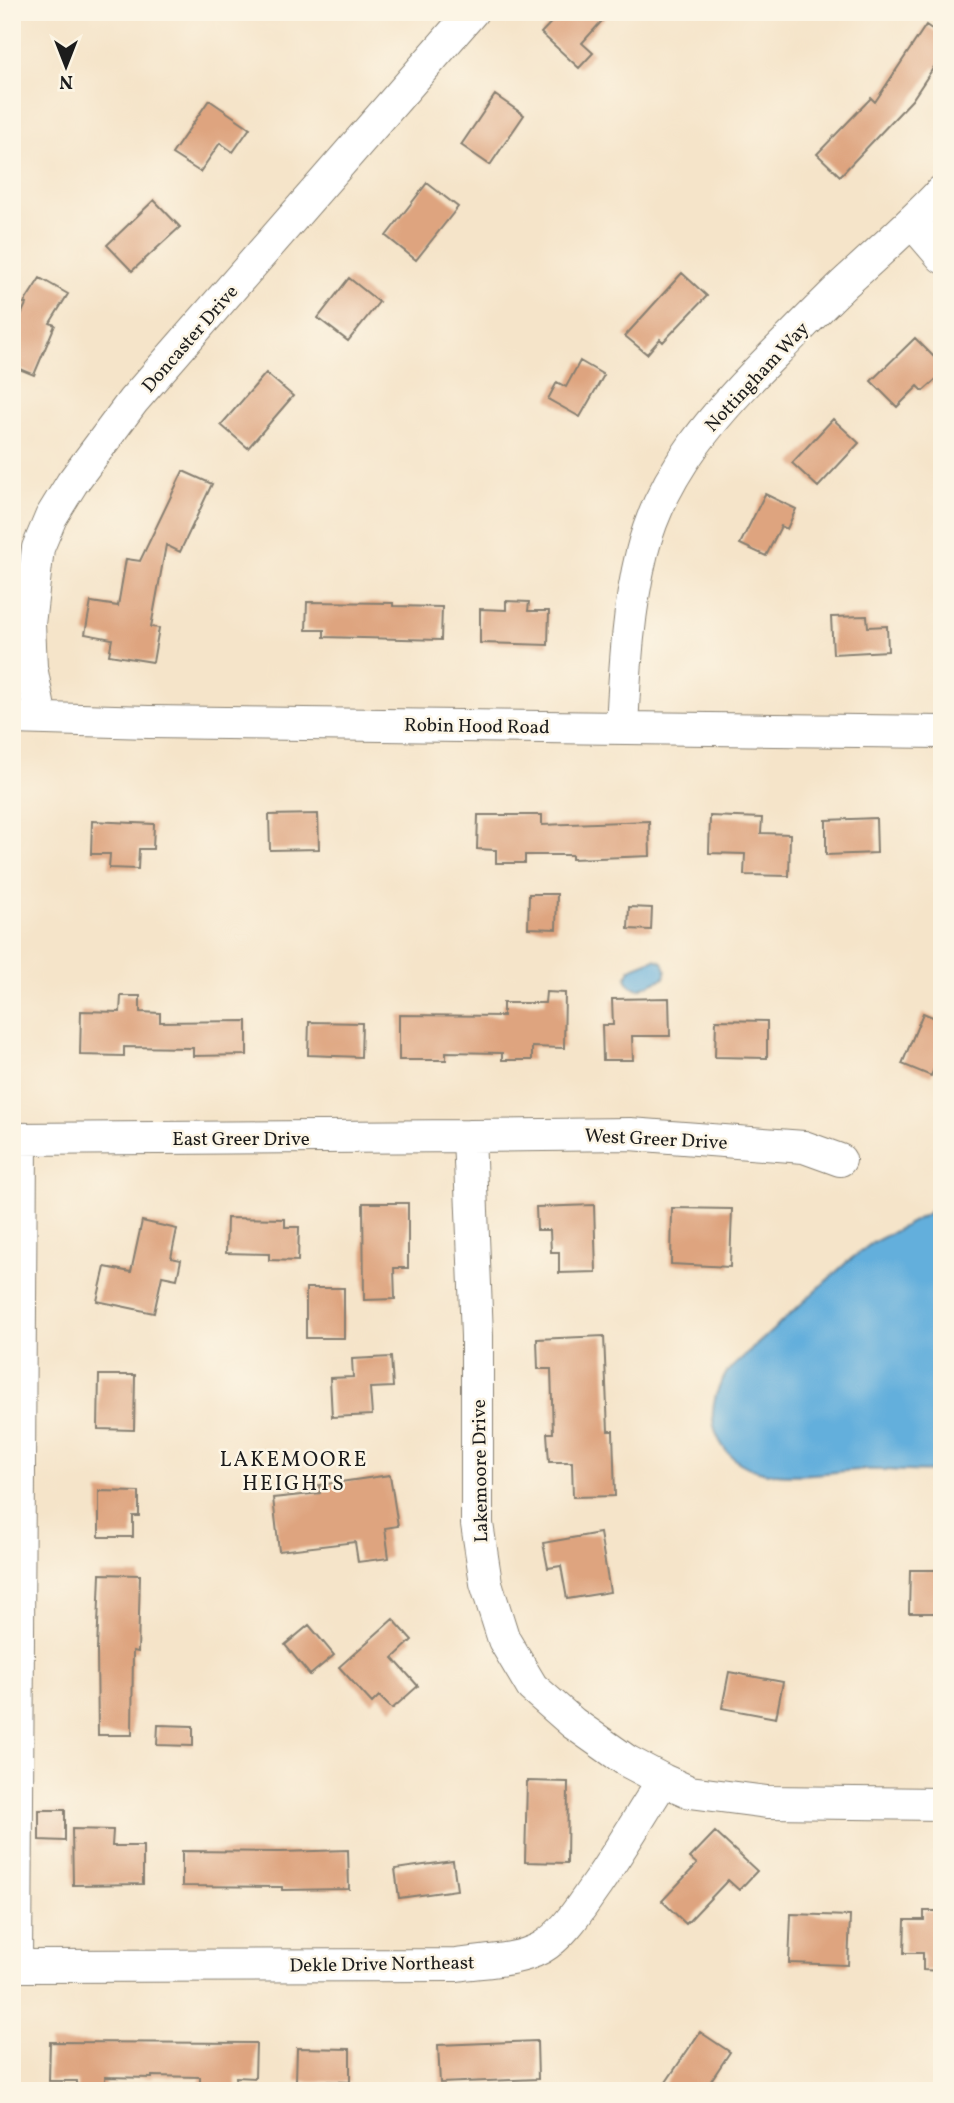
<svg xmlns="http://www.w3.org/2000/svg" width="954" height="2103" font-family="Vollkorn,serif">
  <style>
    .water { fill: #64afdc; stroke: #40667c; stroke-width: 2 }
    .building { fill: #dea47f }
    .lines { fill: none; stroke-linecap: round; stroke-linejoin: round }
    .minor-casing { stroke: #888072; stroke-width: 34 }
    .minor { stroke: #fff; stroke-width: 32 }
    .labels { text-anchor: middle; stroke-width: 5; stroke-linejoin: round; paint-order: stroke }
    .street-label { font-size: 19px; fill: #1c1c1c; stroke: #fcf5e5 }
    .neighbourhood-label { font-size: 21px; letter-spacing: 2px; fill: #1c1c1c; stroke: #fcf5e5 }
  </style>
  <rect width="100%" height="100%" fill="#fcf5e5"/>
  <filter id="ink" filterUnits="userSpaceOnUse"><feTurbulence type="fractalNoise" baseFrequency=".0143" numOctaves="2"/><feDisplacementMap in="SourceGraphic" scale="14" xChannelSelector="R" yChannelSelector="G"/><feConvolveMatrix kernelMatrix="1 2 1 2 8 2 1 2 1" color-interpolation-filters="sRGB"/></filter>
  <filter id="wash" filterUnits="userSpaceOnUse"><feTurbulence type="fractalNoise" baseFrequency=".00686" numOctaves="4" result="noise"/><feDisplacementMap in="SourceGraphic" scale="28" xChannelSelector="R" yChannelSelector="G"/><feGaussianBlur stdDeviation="1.57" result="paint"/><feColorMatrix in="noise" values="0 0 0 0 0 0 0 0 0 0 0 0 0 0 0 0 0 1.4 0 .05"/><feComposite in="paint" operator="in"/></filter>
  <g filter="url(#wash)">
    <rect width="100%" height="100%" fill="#f5e4c9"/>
    <path class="water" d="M 655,959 L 663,962 L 666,970 L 664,978 L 639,989 L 630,986 L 626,978 L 630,969 Z
      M 942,1197 L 942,1471 C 915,1473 888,1469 861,1470 C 812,1472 739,1492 716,1433 C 708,1411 715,1391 727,1372 L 847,1262 L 872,1243 L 927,1214 Z"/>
    <g id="blocks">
      <path class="building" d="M 561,12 L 610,12 L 582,43 L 593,53 L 579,68 L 541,33 Z
        M 926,25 L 942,36 L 942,73 L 934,67 L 912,100 L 840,176 L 817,154 L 871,98 L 875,102 Z
        M 495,95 L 524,115 L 490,165 L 461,145 Z
        M 209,100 L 250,128 L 233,152 L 220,143 L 200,172 L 172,154 Z
        M 427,183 L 458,207 L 416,260 L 386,236 Z
        M 154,200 L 180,227 L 132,271 L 107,245 Z
        M 682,273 L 707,296 L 663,342 L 660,339 L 647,354 L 625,336 Z
        M 40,278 L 68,294 L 50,323 L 55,325 L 34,375 L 12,366 L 12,335 L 26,304 L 24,303 Z
        M 349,278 L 379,302 L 348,341 L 318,318 Z
        M 915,338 L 942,365 L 942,374 L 923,391 L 918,386 L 897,407 L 871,381 Z
        M 580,361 L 604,375 L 580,417 L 548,399 L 557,382 L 566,387 Z
        M 266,373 L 293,396 L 248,448 L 221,425 Z
        M 833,419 L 859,443 L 818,487 L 792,463 Z
        M 183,471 L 212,484 L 180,552 L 166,545 L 151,627 L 159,628 L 153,662 L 109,655 L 112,639 L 85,634 L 91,602 L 118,606 L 126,559 L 140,561 Z
        M 765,494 L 796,509 L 787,529 L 781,526 L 766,556 L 740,544 Z
        M 506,601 L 529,602 L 528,611 L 549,611 L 548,645 L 480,643 L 480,609 L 506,610 Z
        M 307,602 L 393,603 L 393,606 L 442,607 L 441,640 L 324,637 L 324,630 L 306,630 Z
        M 867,616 L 868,627 L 887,626 L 888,651 L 833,654 L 831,617 Z
        M 318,814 L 319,849 L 270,850 L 269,815 Z
        M 478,815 L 542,815 L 542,825 L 649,821 L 650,856 L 572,859 L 572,855 L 525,855 L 525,863 L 496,863 L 496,850 L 477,849 Z
        M 710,816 L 762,818 L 761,833 L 790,834 L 789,876 L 744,875 L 745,854 L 709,853 Z
        M 876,818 L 877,853 L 826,855 L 826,820 Z
        M 92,821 L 154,824 L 153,849 L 139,849 L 138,869 L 109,868 L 110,854 L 91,854 Z
        M 529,894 L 557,894 L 556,929 L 528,928 Z
        M 629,907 L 652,908 L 651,930 L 628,929 Z
        M 546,992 L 565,993 L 564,1048 L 532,1047 L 532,1060 L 502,1060 L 502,1053 L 446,1052 L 446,1060 L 399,1060 L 399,1015 L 503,1016 L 503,1003 L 545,1003 Z
        M 121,996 L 140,996 L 140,1012 L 160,1013 L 160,1022 L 247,1021 L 247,1055 L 193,1056 L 193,1048 L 124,1047 L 124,1056 L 80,1055 L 81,1011 L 120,1012 Z
        M 669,998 L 670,1036 L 632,1036 L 633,1060 L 603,1060 L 602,1025 L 613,1025 L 612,999 Z
        M 923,1013 L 942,1021 L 942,1050 L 931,1076 L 902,1064 Z
        M 716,1020 L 767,1021 L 767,1058 L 715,1057 Z
        M 309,1022 L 362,1023 L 361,1057 L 308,1055 Z
        M 363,1203 L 408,1203 L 408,1268 L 394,1268 L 395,1299 L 364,1300 Z
        M 594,1205 L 596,1272 L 559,1273 L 559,1252 L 551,1252 L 550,1230 L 537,1230 L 536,1207 Z
        M 672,1208 L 732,1209 L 730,1267 L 671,1264 Z
        M 227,1218 L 285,1219 L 285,1227 L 299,1227 L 298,1261 L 269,1260 L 269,1254 L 226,1253 Z
        M 142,1221 L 177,1229 L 171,1258 L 181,1260 L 177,1279 L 162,1276 L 154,1313 L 97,1301 L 105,1267 L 131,1272 Z
        M 306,1288 L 344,1288 L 344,1338 L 306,1338 Z
        M 604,1336 L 608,1431 L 613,1431 L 615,1496 L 573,1497 L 572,1462 L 549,1462 L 547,1433 L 553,1433 L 551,1369 L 538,1369 L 537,1339 Z
        M 391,1357 L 393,1387 L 370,1388 L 372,1415 L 332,1417 L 330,1378 L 353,1377 L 352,1359 Z
        M 99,1375 L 135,1375 L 134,1430 L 98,1429 Z
        M 390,1475 L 398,1526 L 385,1528 L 389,1558 L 358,1562 L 355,1542 L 279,1551 L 273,1498 L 320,1493 L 319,1485 Z
        M 99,1491 L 139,1492 L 139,1516 L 133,1516 L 133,1537 L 99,1537 Z
        M 600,1533 L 610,1592 L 567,1599 L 561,1566 L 548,1568 L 543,1543 Z
        M 910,1570 L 942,1570 L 942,1613 L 909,1613 Z
        M 100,1574 L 140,1575 L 138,1652 L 133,1651 L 132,1735 L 98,1735 L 97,1651 Z
        M 393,1619 L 412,1640 L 393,1658 L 418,1686 L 392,1709 L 379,1696 L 372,1703 L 339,1667 Z
        M 309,1625 L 334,1655 L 310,1675 L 285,1645 Z
        M 729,1672 L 783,1682 L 776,1718 L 722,1708 Z
        M 158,1725 L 193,1726 L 193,1746 L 157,1745 Z
        M 527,1781 L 568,1782 L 567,1863 L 525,1862 Z
        M 39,1810 L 65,1810 L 65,1841 L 39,1840 Z
        M 72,1829 L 113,1830 L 112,1846 L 143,1846 L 143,1884 L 73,1885 Z
        M 715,1832 L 757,1871 L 739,1890 L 728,1880 L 686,1924 L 662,1901 L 697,1864 L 690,1858 Z
        M 348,1850 L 349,1889 L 282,1890 L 282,1887 L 182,1886 L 182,1851 L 281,1852 Z
        M 453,1861 L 457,1890 L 399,1898 L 395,1869 Z
        M 924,1911 L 942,1911 L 942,1971 L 923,1970 L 923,1953 L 904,1953 L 905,1920 L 924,1920 Z
        M 791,1914 L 850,1916 L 848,1965 L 789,1963 Z
        M 700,2032 L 730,2052 L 704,2091 L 660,2091 Z
        M 537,2041 L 538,2079 L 440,2083 L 438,2045 Z
        M 50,2042 L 256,2043 L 255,2078 L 236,2077 L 236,2091 L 200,2090 L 200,2077 L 152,2076 L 152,2078 L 105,2077 L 105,2091 L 77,2091 L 77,2081 L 49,2081 Z
        M 297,2048 L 350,2049 L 350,2082 L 296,2081 Z"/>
    </g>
  </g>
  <g filter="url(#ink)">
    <use href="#blocks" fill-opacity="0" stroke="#888072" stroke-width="2"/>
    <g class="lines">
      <g class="minor-casing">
        <path id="minor" d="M 912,222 L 942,257
          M 12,718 L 149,722 L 942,732
          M 41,719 L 31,667 L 29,624 L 38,548 L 51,517 L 72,483 L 133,401 L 472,12
          M 622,727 C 625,668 628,609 642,552 C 662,471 720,408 777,351 C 800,328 822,305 845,283 C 878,253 911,224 942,191
          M 469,1136 L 477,1336 L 477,1524 L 486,1583 L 504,1640 L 532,1687 L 573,1723 L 627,1761 L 663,1780 L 690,1792 L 767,1802 L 942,1804
          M 12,1139 L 469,1136 L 630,1134 L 804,1147 L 840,1160
          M 12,1966 L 457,1965 C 483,1961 517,1961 541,1948 C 565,1934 581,1906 597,1884 C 620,1850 641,1815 663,1780
          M 16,1966 L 21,1139"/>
      </g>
      <use href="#minor" class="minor"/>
    </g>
  </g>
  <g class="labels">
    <g class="street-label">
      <text transform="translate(189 338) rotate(-49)" y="7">Doncaster Drive</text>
      <text transform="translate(756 376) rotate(-47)" y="7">Nottingham Way</text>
      <text transform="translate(477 725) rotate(1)" y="7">Robin Hood Road</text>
      <text x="241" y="1145">East Greer Drive</text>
      <text transform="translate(656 1138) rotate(3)" y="7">West Greer Drive</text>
      <text transform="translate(479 1471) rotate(-91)" y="7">Lakemoore Drive</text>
      <text transform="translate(382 1963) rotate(-1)" y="7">Dekle Drive Northeast</text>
    </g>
    <g class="neighbourhood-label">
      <text x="294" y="1466">LAKEMOORE<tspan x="294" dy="24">HEIGHTS</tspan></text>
    </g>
  </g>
  <rect width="954" height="2103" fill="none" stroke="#fcf5e5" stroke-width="42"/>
  <g transform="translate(66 66) rotate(180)" stroke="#fcf5e5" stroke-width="5" paint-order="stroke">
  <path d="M0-5L12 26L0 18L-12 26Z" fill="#1c1c1c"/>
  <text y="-10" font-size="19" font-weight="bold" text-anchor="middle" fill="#1c1c1c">N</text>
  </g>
</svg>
